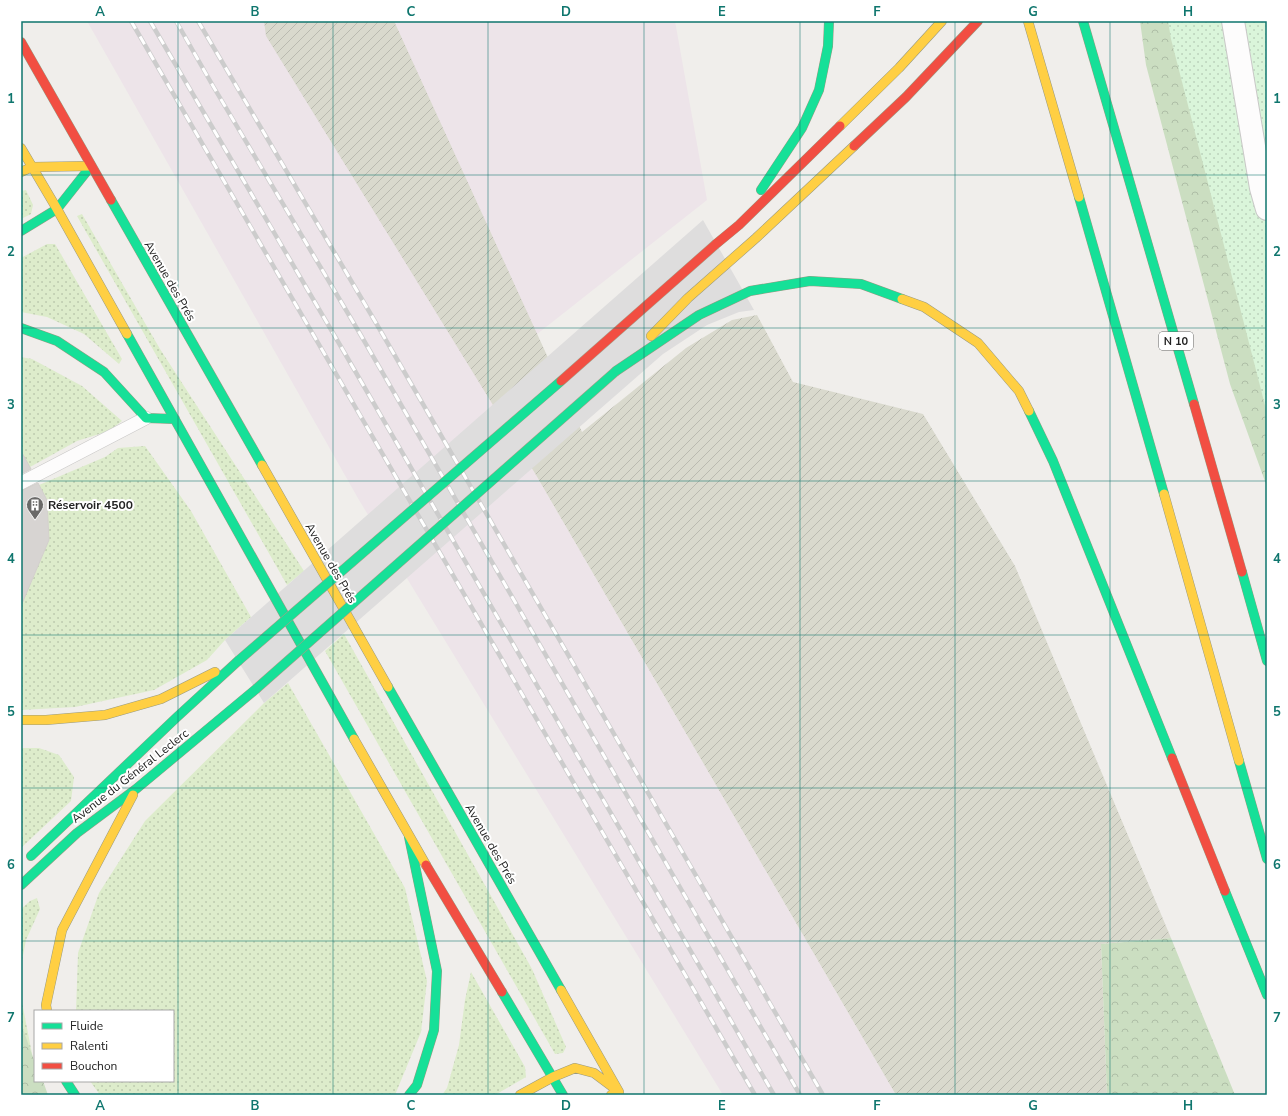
<svg xmlns="http://www.w3.org/2000/svg" width="1288" height="1116" font-family="'Nunito Sans',sans-serif">
  <style>
    .industrial { fill: #ede4e9 }
    .construction { fill: url(#construction-furrows) }
    .grass { fill: url(#grass-dots) }
    .forest { fill: url(#forest-crowns) }
    .park { fill: url(#park-dots) }
    .pier { fill: #dedddd }
    .building { fill: #d7d4d2; stroke: #d3d0cc }
    .lines { fill: none; stroke-linecap: round; stroke-linejoin: round }
    .lane-casing { stroke: #c9c8c7; stroke-width: 14 }
    .street-casing { stroke: #c9c8c7; stroke-width: 24 }
    .fast-casing { stroke: #999a82; stroke-width: 10 }
    .slow-casing { stroke: #999a82; stroke-width: 10 }
    .jam-casing { stroke: #999a82; stroke-width: 10 }
    .lane { stroke: #fdfcfc; stroke-width: 13 }
    .street { stroke: #fdfcfc; stroke-width: 22 }
    .fast { stroke: #16e098; stroke-width: 9 }
    .slow { stroke: #ffcf43; stroke-width: 9 }
    .jam { stroke: #f24e42; stroke-width: 9 }
    .rail-casing { stroke: #ccc; stroke-width: 4.5 }
    .rail { stroke: #fff; stroke-width: 3; stroke-dasharray: 9; stroke-linecap: butt }
    .fast-bridge-casing { stroke: #a79c86; stroke-width: 10; stroke-linecap: butt }
    .jam-bridge-casing { stroke: #a79c86; stroke-width: 10; stroke-linecap: butt }
    .fast-bridge { stroke: #16e098; stroke-width: 9 }
    .jam-bridge { stroke: #f24e42; stroke-width: 9 }
    .grid { fill: none; stroke: #0f766e; stroke-width: 1; stroke-opacity: 0.55 }
    .labels { text-anchor: middle; stroke-width: 4; stroke-linejoin: round; paint-order: stroke }
    .shield { fill: #fff; stroke: #646464; stroke-width: 1 }
    .shield-label { font-size: 11px; font-weight: bold; fill: #222 }
    .street-label { font-size: 12px; fill: #222; stroke: #fff }
    .poi-label { font-size: 12px; font-weight: bold; fill: #222; stroke: #fff; text-anchor: start }
    .neatline { fill: none; stroke: #0f766e; stroke-width: 1.5 }
    .grid-label { font-size: 13px; text-anchor: middle; font-weight: bold; fill: #0f766e }
  </style>
  <defs>
    <pattern id="construction-furrows" width="10" height="10" patternUnits="userSpaceOnUse"><rect width="10" height="10" fill="#d9d9cd"/><path d="M-1 1l2-2M0 10L10 0M9 11l2-2" fill="none" stroke="#babab0"/></pattern>
    <pattern id="grass-dots" width="8" height="8" patternUnits="userSpaceOnUse"><rect width="8" height="8" fill="#ddeccb"/><path d="M2 2h.1M6 6h.1" fill="none" stroke="#bdcaae" stroke-width="1.8" stroke-linecap="round"/></pattern>
    <pattern id="forest-crowns" width="20" height="18" patternUnits="userSpaceOnUse"><rect width="20" height="18" fill="#cbdec1"/><path d="M2 6a3 3 0 1 1 6 0M12 15a3 3 0 1 1 6 0" fill="none" stroke="#aebea6"/></pattern>
    <pattern id="park-dots" width="8" height="8" patternUnits="userSpaceOnUse"><rect width="8" height="8" fill="#daf5da"/><path d="M2 2h.1M6 6h.1" fill="none" stroke="#bbd2bb" stroke-width="1.8" stroke-linecap="round"/></pattern>
  </defs>
  <rect width="100%" height="100%" fill="#f0eeeb"/>
  <path class="industrial" d="M 87,21 L 675,21 L 707,200 L 479,380 L 536,475 L 896,1095 L 723,1095 L 359,500 Z"/>
  <path class="construction" d="M 264,21 L 394,21 L 582,432 L 686,348 L 732,320 L 757,315 L 793,382 L 923,414 L 1015,566 L 1171,938 L 1101,944 L 1107,1095 L 896,1095 L 536,475 L 266,36 Z"/>
  <path class="grass" d="M 26,190 L 33,205 L 31,214 L 21,219 L 21,191 Z
    M 82,214 L 160,349 L 304,571 L 287,585 L 77,216 Z
    M 47,244 L 55,244 L 122,359 L 119,364 L 84,334 L 47,317 L 21,312 L 21,258 Z
    M 21,357 L 32,359 L 82,386 L 122,421 L 109,431 L 77,441 L 30,467 L 27,463 L 21,458 Z
    M 145,446 L 191,511 L 251,617 L 225,640 L 207,660 L 154,690 L 75,707 L 21,710 L 21,592 L 31,583 L 49,540 L 47,500 L 39,485 L 105,457 L 118,448 Z
    M 344,634 L 532,969 L 566,1047 L 563,1053 L 555,1054 L 325,651 Z
    M 288,683 L 405,888 L 427,981 L 421,1032 L 395,1095 L 100,1095 L 90,1081 L 173,1081 L 173,1011 L 76,1011 L 78,953 L 99,893 L 145,821 L 264,703 Z
    M 21,748 L 39,748 L 59,755 L 74,777 L 71,801 L 21,848 Z
    M 37,898 L 40,909 L 26,940 L 21,966 L 21,909 L 30,901 Z
    M 471,972 L 525,1067 L 526,1077 L 495,1095 L 442,1095 L 447,1088 L 459,1045 L 465,1000 Z
    M 21,997 L 33,1059 L 21,1023 Z"/>
  <path class="forest" d="M 1140,21 L 1195,21 L 1267,278 L 1267,487 L 1230,384 L 1146,65 Z
    M 1171,938 L 1235,1095 L 1107,1095 L 1101,944 Z
    M 21,1023 L 35,1063 L 35,1081 L 43,1081 L 48,1095 L 21,1095 Z"/>
  <path class="park" d="M 1168,21 L 1267,21 L 1267,413 L 1171,39 Z"/>
  <path class="pier" d="M 703,220 L 754,310 L 739,312 L 707,325 L 663,354 L 264,703 L 225,640 Z"/>
  <path class="building" d="M 21,451 L 31,469 L 21,474 Z
    M 38,483 L 47,500 L 49,540 L 21,606 L 21,491 Z"/>
  <g class="lines">
    <g class="lane-casing">
      <path id="lane" d="M 21,483 L 146,418"/>
    </g>
    <g class="street-casing">
      <path id="street" d="M 1233,21 L 1261,188 L 1267,209"/>
    </g>
    <g class="fast-casing">
      <path id="fast" d="M 1083,21 L 1194,404
        M 761,190 L 802,128 L 819,90 L 828,46 L 829,21
        M 1079,197 L 1164,494
        M 111,200 L 262,465
        M 21,231 L 57,209 L 91,166
        M 21,328 L 57,341 L 104,372 L 146,418 L 175,419
        M 127,334 L 354,739
        M 616,371 L 699,315 L 750,291 L 810,281 L 861,284 L 902,299
        M 1029,411 L 1053,461 L 1172,758
        M 1242,572 L 1267,661
        M 388,687 L 561,990
        M 1239,761 L 1267,859
        M 409,837 L 437,971 L 434,1030 L 417,1085 L 409,1095
        M 31,856 L 177,717 L 238,661
        M 21,885 L 77,833 L 136,789 L 256,689
        M 1225,891 L 1267,995
        M 502,992 L 563,1095
        M 66,1081 L 75,1095"/>
    </g>
    <g class="slow-casing">
      <path id="slow" d="M 1028,21 L 1079,197
        M 840,126 L 899,68 L 942,21
        M 21,148 L 57,209 L 127,334
        M 21,172 L 32,167 L 91,166
        M 902,299 L 924,307 L 978,343 L 1019,391 L 1029,411
        M 651,336 L 688,298 L 756,238 L 854,146
        M 262,465 L 388,687
        M 1164,494 L 1239,761
        M 21,720 L 46,720 L 105,715 L 161,699 L 215,672
        M 354,739 L 426,865
        M 561,990 L 619,1092
        M 47,1011 L 46,1005 L 62,930 L 133,795
        M 520,1095 L 553,1077 L 575,1068 L 594,1073 L 618,1091 L 611,1095"/>
    </g>
    <g class="jam-casing">
      <path id="jam" d="M 21,42 L 111,200
        M 854,146 L 906,97 L 978,21
        M 716,244 L 739,225 L 840,126
        M 1194,404 L 1242,572
        M 1172,758 L 1225,891
        M 426,865 L 502,992"/>
    </g>
    <use href="#lane" class="lane"/>
    <use href="#street" class="street"/>
    <use href="#fast" class="fast"/>
    <use href="#slow" class="slow"/>
    <use href="#jam" class="jam"/>
    <g class="rail-casing">
      <path id="rail" d="M 131,21 L 755,1095
        M 150,21 L 340,345 L 774,1095
        M 176,21 L 213,86 L 359,332 L 800,1095
        M 198,21 L 376,323 L 823,1095"/>
    </g>
    <use href="#rail" class="rail"/>
    <g class="fast-bridge-casing">
      <path id="fast-bridge" d="M 238,661 L 561,381
        M 256,689 L 616,371"/>
    </g>
    <g class="jam-bridge-casing">
      <path id="jam-bridge" d="M 561,381 L 716,244"/>
    </g>
    <use href="#fast-bridge" class="fast-bridge"/>
    <use href="#jam-bridge" class="jam-bridge"/>
  </g>
  <path class="grid" d="M 178,21 L 178,1095M 333,21 L 333,1095M 488,21 L 488,1095M 644,21 L 644,1095M 800,21 L 800,1095M 955,21 L 955,1095M 1110,21 L 1110,1095M 21,175 L 1267,175M 21,328 L 1267,328M 21,481 L 1267,481M 21,635 L 1267,635M 21,788 L 1267,788M 21,941 L 1267,941"/>
  <defs>
    <g id="building-pin" transform="scale(0.9)"><path d="M0 17L-7.5 6A9.5 9.5 0 1 1 7.5 6Z" fill="#6a6968" stroke="#fff"/><path d="M-4-6H4V6H1V3H-1V6H-4ZM-2.5-4.3h1.7v1.8h-1.7ZM.8-4.3h1.7v1.8H.8ZM-2.5-1h1.7V.8h-1.7ZM.8-1h1.7V.8H.8Z" fill="#fff"/></g>
  </defs>
  <g fill-rule="evenodd">
    <use href="#building-pin" x="35" y="505"/>
  </g>
  <g class="labels">
    <rect class="shield" x="1159" y="332" width="34" height="18" rx="3"/>
    <g class="shield-label">
      <text x="1176" y="345">N 10</text>
    </g>
    <g class="street-label">
      <text transform="translate(170 281) rotate(60)" y="4">Avenue des Prés</text>
      <text transform="translate(331 563) rotate(60)" y="4">Avenue des Prés</text>
      <text transform="translate(130 776) rotate(-38)" y="4">Avenue du Général Leclerc</text>
      <text transform="translate(491 844) rotate(60)" y="4">Avenue des Prés</text>
    </g>
    <g class="poi-label">
      <text x="48" y="509">Réservoir 4500</text>
    </g>
  </g>
  <rect width="1288" height="1116" fill="none" stroke="#ffffff" stroke-width="44"/>
  <rect x="34" y="1010" width="140" height="72" fill="#ffffff" stroke="#a7a7a7"/>
  <rect x="42" y="1023" width="20" height="6" fill="#16e098" stroke="#a7a7a7"/>
  <text x="70" y="1030" font-size="12" fill="#222222">Fluide</text>
  <rect x="42" y="1043" width="20" height="6" fill="#ffcf43" stroke="#a7a7a7"/>
  <text x="70" y="1050" font-size="12" fill="#222222">Ralenti</text>
  <rect x="42" y="1063" width="20" height="6" fill="#f24e42" stroke="#a7a7a7"/>
  <text x="70" y="1070" font-size="12" fill="#222222">Bouchon</text>
  <rect x="22" y="22" width="1244" height="1072" class="neatline"/>
  <g class="grid-label">
    <text x="100" y="16">A</text>
    <text x="255" y="16">B</text>
    <text x="411" y="16">C</text>
    <text x="566" y="16">D</text>
    <text x="722" y="16">E</text>
    <text x="877" y="16">F</text>
    <text x="1033" y="16">G</text>
    <text x="1188" y="16">H</text>
    <text x="11" y="103">1</text>
    <text x="1277" y="103">1</text>
    <text x="11" y="256">2</text>
    <text x="1277" y="256">2</text>
    <text x="11" y="409">3</text>
    <text x="1277" y="409">3</text>
    <text x="11" y="563">4</text>
    <text x="1277" y="563">4</text>
    <text x="11" y="716">5</text>
    <text x="1277" y="716">5</text>
    <text x="11" y="869">6</text>
    <text x="1277" y="869">6</text>
    <text x="11" y="1022">7</text>
    <text x="1277" y="1022">7</text>
    <text x="100" y="1110">A</text>
    <text x="255" y="1110">B</text>
    <text x="411" y="1110">C</text>
    <text x="566" y="1110">D</text>
    <text x="722" y="1110">E</text>
    <text x="877" y="1110">F</text>
    <text x="1033" y="1110">G</text>
    <text x="1188" y="1110">H</text>
  </g>
</svg>
